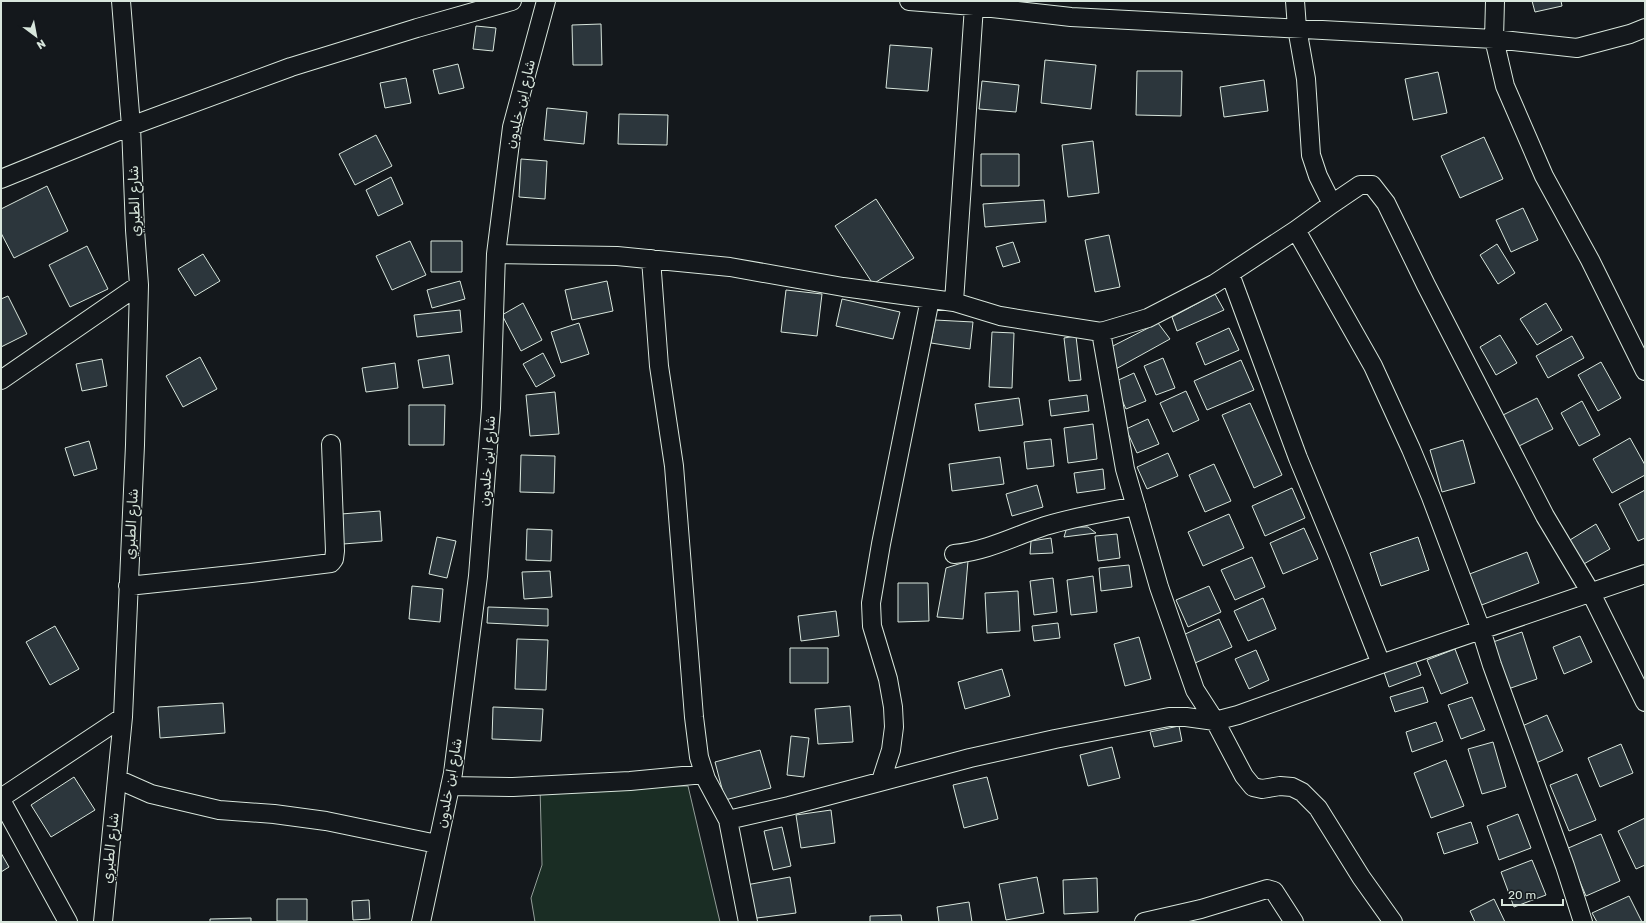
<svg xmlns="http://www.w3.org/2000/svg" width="1646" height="923" font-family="Rubik,Cairo,sans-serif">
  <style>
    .green { fill: #1a2d24; stroke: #939e99 }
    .building { fill: #2c363c; stroke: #d8e6dc }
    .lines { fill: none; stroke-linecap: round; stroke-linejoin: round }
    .minor-casing { stroke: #d8e6dc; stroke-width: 20 }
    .minor { stroke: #14181c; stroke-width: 18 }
    .labels { text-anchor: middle; stroke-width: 3; stroke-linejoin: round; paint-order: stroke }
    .street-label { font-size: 14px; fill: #d8e6dc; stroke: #14181c }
  </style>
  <rect width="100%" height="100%" fill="#14181c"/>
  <path class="green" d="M 540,786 L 688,786 L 720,922 L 535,922 L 531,898 L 542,865 Z"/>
  <path class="building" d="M 1532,1 L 1561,1 L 1562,6 L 1535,12 Z
    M 601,24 L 602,65 L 573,65 L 572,25 Z
    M 476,26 L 496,28 L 493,51 L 473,49 Z
    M 890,45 L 932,48 L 928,91 L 886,88 Z
    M 1045,60 L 1096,65 L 1091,109 L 1041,103 Z
    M 458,64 L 464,88 L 439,94 L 433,70 Z
    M 1137,71 L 1182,71 L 1181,116 L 1136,115 Z
    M 1438,72 L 1447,113 L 1413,120 L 1405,79 Z
    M 406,78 L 411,103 L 385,108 L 380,83 Z
    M 1264,80 L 1268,111 L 1224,117 L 1220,87 Z
    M 982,81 L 1019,85 L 1016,112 L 979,109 Z
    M 547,108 L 587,112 L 584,144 L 544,140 Z
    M 619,114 L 668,115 L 667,145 L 618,144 Z
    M 376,135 L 392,166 L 355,185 L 339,154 Z
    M 1484,137 L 1503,179 L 1460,198 L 1441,156 Z
    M 1093,141 L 1099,193 L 1068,197 L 1062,145 Z
    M 981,154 L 1019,154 L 1019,186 L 981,186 Z
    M 521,159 L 547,161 L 545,199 L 519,197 Z
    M 391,177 L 403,204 L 378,216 L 366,190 Z
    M 47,186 L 68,231 L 14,258 L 1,233 L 1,209 Z
    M 876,199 L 914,258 L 873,284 L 835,226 Z
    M 1044,200 L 1046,222 L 985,227 L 983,204 Z
    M 1523,208 L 1538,240 L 1511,252 L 1496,220 Z
    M 1109,235 L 1120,287 L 1095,292 L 1085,240 Z
    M 410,241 L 426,275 L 392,290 L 376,256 Z
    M 431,241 L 462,241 L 462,272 L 431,272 Z
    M 1013,242 L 1020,262 L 1003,267 L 996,247 Z
    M 1497,244 L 1515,273 L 1498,284 L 1480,255 Z
    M 87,246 L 108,289 L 70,307 L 49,265 Z
    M 203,254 L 220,281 L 195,296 L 178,269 Z
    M 460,281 L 465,299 L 432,308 L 427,290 Z
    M 607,281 L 613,311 L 572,320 L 565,290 Z
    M 786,290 L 822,294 L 817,336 L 781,332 Z
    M 1215,294 L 1224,310 L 1177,331 L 1172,317 Z
    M 8,296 L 27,334 L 1,347 L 1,299 Z
    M 842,299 L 900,312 L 893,339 L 836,326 Z
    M 523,303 L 542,340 L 521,351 L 502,315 Z
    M 1546,303 L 1562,330 L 1537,345 L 1520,319 Z
    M 460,310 L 462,332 L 417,337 L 414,315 Z
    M 935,320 L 973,322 L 970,349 L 931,343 Z
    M 579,323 L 589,354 L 561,363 L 551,332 Z
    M 1158,323 L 1170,339 L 1114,370 L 1107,349 Z
    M 1229,328 L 1239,350 L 1205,365 L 1196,343 Z
    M 992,332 L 1014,333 L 1012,388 L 989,387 Z
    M 1500,335 L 1517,363 L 1496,375 L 1480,347 Z
    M 1076,336 L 1081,380 L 1069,381 L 1064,338 Z
    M 1572,336 L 1584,358 L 1548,378 L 1536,356 Z
    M 543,353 L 555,376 L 536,387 L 523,364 Z
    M 449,355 L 453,384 L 423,388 L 418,360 Z
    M 200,357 L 217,389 L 183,407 L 166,376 Z
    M 1163,358 L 1175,388 L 1156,395 L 1144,366 Z
    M 102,359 L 107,386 L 82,391 L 76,364 Z
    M 1241,360 L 1254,390 L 1207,410 L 1194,381 Z
    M 1601,362 L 1621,398 L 1598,411 L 1578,375 Z
    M 395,363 L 398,388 L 366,392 L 362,368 Z
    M 1134,373 L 1146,401 L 1126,409 L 1114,382 Z
    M 1186,391 L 1199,420 L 1173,432 L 1160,403 Z
    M 555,392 L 559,434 L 530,436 L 526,395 Z
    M 1087,395 L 1089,411 L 1051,416 L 1049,400 Z
    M 1019,398 L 1023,425 L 979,431 L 975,404 Z
    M 1537,398 L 1553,429 L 1515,448 L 1499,417 Z
    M 1582,401 L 1600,435 L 1579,446 L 1561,413 Z
    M 1250,403 L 1282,475 L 1254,488 L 1222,415 Z
    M 409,405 L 445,405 L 444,445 L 409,445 Z
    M 1148,419 L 1159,444 L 1137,453 L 1126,429 Z
    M 1093,424 L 1097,459 L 1068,463 L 1064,428 Z
    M 1630,438 L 1645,465 L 1645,475 L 1612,493 L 1593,459 Z
    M 1051,439 L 1054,466 L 1027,469 L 1024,442 Z
    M 1463,440 L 1475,483 L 1442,492 L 1430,450 Z
    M 89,441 L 97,469 L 74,476 L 65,448 Z
    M 1168,453 L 1178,476 L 1147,489 L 1137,467 Z
    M 521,455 L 555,456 L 554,493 L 520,492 Z
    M 1000,457 L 1004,484 L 952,491 L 949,464 Z
    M 1214,464 L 1231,501 L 1205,512 L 1189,475 Z
    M 1103,469 L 1105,489 L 1077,493 L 1074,473 Z
    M 1037,485 L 1043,507 L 1012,516 L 1006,494 Z
    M 1292,488 L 1305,518 L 1265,536 L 1252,506 Z
    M 1645,490 L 1645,538 L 1638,541 L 1619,504 Z
    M 380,511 L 382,541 L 343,544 L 341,514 Z
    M 1229,514 L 1244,548 L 1203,566 L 1188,532 Z
    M 1596,524 L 1610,549 L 1582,565 L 1565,543 Z
    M 1067,527 L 1088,527 L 1096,533 L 1064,537 Z
    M 1304,528 L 1318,559 L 1283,574 L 1270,543 Z
    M 527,529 L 552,530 L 551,561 L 526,560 Z
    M 1117,534 L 1120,558 L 1098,561 L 1095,536 Z
    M 437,537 L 456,541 L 447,578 L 429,574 Z
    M 1418,537 L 1429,570 L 1381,586 L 1370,553 Z
    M 1051,538 L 1053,553 L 1030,554 L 1031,541 Z
    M 1527,552 L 1539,583 L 1479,606 L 1467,575 Z
    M 1252,557 L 1265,587 L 1235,600 L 1221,570 Z
    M 968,561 L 963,619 L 937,617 L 946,568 Z
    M 1129,565 L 1132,587 L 1101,591 L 1099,568 Z
    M 550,571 L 552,597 L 524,599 L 522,572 Z
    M 1093,576 L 1097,612 L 1071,615 L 1067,580 Z
    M 1053,578 L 1057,612 L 1034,615 L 1030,581 Z
    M 898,583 L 928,583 L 929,621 L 898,622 Z
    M 412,586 L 443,589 L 440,622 L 409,619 Z
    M 1209,586 L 1221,612 L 1188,627 L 1176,600 Z
    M 1018,591 L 1020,631 L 987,633 L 985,593 Z
    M 1263,598 L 1276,629 L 1248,641 L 1234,611 Z
    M 488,607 L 548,609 L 548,626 L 487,623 Z
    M 836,611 L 839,636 L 801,641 L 798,616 Z
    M 1219,619 L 1232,647 L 1195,663 L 1183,635 Z
    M 1058,623 L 1060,638 L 1034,641 L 1032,626 Z
    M 55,626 L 79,669 L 50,685 L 26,642 Z
    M 1522,632 L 1537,679 L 1508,689 L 1493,642 Z
    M 1580,636 L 1592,662 L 1564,674 L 1553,647 Z
    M 1139,637 L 1151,679 L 1125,686 L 1114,644 Z
    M 517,639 L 548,640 L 546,690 L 515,689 Z
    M 790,648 L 828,648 L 828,683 L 790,683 Z
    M 1455,649 L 1468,683 L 1441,694 L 1427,660 Z
    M 1256,650 L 1269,680 L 1249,689 L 1235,659 Z
    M 1414,657 L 1421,675 L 1389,687 L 1383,669 Z
    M 1002,669 L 1010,696 L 965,709 L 958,682 Z
    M 1423,687 L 1428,702 L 1395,712 L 1390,697 Z
    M 1472,697 L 1485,730 L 1461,739 L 1448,705 Z
    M 223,703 L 225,733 L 160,738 L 158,707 Z
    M 850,706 L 853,742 L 818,744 L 815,709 Z
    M 493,707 L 543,709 L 541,741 L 492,739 Z
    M 1547,715 L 1563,751 L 1536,763 L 1520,727 Z
    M 1436,722 L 1443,741 L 1412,752 L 1406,732 Z
    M 1179,726 L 1182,741 L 1154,747 L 1150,732 Z
    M 791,736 L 809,738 L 804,777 L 787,775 Z
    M 1493,742 L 1506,787 L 1482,794 L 1468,749 Z
    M 1621,744 L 1633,773 L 1600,787 L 1588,758 Z
    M 1112,747 L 1120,778 L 1088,786 L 1080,755 Z
    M 760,750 L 771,788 L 725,800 L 715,762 Z
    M 1446,760 L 1464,806 L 1431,818 L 1414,773 Z
    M 1577,774 L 1596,820 L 1569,831 L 1550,785 Z
    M 74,777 L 95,810 L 51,837 L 31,805 Z
    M 987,777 L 998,819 L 964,828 L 953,785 Z
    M 831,810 L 835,843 L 801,848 L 796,815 Z
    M 1518,814 L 1531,848 L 1499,860 L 1487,826 Z
    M 1645,818 L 1645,865 L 1636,869 L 1618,831 Z
    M 1471,822 L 1478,843 L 1444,854 L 1437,833 Z
    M 782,827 L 791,866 L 773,870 L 764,831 Z
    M 1601,834 L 1620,881 L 1586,896 L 1566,849 Z
    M 1,853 L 9,867 L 1,872 Z
    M 1532,860 L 1546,895 L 1514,907 L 1501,872 Z
    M 790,877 L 796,913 L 757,918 L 746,885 Z
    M 1037,877 L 1044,913 L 1006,920 L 999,884 Z
    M 1097,878 L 1098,912 L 1064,914 L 1063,880 Z
    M 1629,896 L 1642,922 L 1597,922 L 1592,913 Z
    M 277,899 L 307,899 L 307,921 L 277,921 Z
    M 1494,899 L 1505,922 L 1475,922 L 1470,911 Z
    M 369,900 L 370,919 L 353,920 L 352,901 Z
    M 969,902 L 972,922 L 939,922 L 937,907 Z
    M 901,915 L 902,922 L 870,922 L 870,916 Z
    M 251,918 L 251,922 L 210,922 L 210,919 Z"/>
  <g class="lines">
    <g class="minor-casing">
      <path id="minor" d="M 909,1 L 974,6 L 1071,17 L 1494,39 L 1505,86 L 1544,176 L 1590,260 L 1645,371
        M 1495,1 L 1494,39 L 1577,48 L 1630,34 L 1645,28
        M 1,179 L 131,126 L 291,67 L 417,28 L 512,1
        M 1332,204 L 1360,185 L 1372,185 L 1386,203 L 1426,285 L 1545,516 L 1591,593 L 1645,702
        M 1296,230 L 1373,366 L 1411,449 L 1431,497 L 1481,630 L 1492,665 L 1565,866 L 1583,922
        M 496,254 L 617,256 L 730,267 L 843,287 L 954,302 L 1000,316 L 1101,332 L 1148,318 L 1214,284 L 1296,230 L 1332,204 L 1318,176 L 1311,155 L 1306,79 L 1297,28 L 1295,1
        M 651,259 L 659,366 L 674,466 L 694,717 L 699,757 L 706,779 L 728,820
        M 1230,274 L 1298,458 L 1339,557 L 1381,664
        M 954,302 L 974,6
        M 1101,332 L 1125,469 L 1159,587 L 1195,690 L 1215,721 L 1244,776 L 1253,787 L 1262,789 L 1280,786 L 1292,787 L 1302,792 L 1318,808 L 1361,877 L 1393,922
        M 1,380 L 139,285
        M 954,554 C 987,551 1015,536 1045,526 C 1074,517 1106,512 1136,506
        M 128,586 L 251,573 L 331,563 L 334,559 L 335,551 L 331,444
        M 117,779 L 151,794 L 219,810 L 274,814 L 326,821 L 437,844
        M 881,781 L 891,750 L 894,727 L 893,707 L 888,679 L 872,626 L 871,603 L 881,544 L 930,299
        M 450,786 L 513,787 L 630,781 L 704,774
        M 1,798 L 123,717
        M 1,800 L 68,922
        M 103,922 L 123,717 L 135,445 L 139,285 L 135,230 L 131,126 L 121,1
        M 421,922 L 453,773 L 478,576 L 491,408 L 496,254 L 512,127 L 546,1
        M 748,922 L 728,820 L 789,806 L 970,758 L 1055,739 L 1169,717 L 1186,717 L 1215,721 L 1238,715 L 1381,664 L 1645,574
        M 1144,922 L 1201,909 L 1267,889 L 1274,891 L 1294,922"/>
    </g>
    <use href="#minor" class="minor"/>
  </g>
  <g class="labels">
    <g class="street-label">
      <text transform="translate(520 104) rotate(-77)" y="5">شارع ابن خلدون</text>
      <text transform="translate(134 201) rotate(-92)" y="5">شارع الطبري</text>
      <text transform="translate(487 461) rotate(-86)" y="5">شارع ابن خلدون</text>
      <text transform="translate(131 524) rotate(-87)" y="5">شارع الطبري</text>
      <text transform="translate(449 783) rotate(-80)" y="5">شارع ابن خلدون</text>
      <text transform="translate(110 848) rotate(-84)" y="5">شارع الطبري</text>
    </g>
  </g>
  <rect width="1646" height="923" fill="none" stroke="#d8e6dc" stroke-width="4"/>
  <g transform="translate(36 36) rotate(148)" stroke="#14181c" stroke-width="3" paint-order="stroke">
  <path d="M0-3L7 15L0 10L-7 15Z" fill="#d8e6dc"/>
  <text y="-6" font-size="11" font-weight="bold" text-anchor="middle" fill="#d8e6dc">N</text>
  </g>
  <path d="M1502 899v6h61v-6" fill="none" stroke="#d8e6dc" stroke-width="2"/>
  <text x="1508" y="899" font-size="12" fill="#d8e6dc" stroke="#14181c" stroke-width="3" paint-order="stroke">20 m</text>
</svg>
